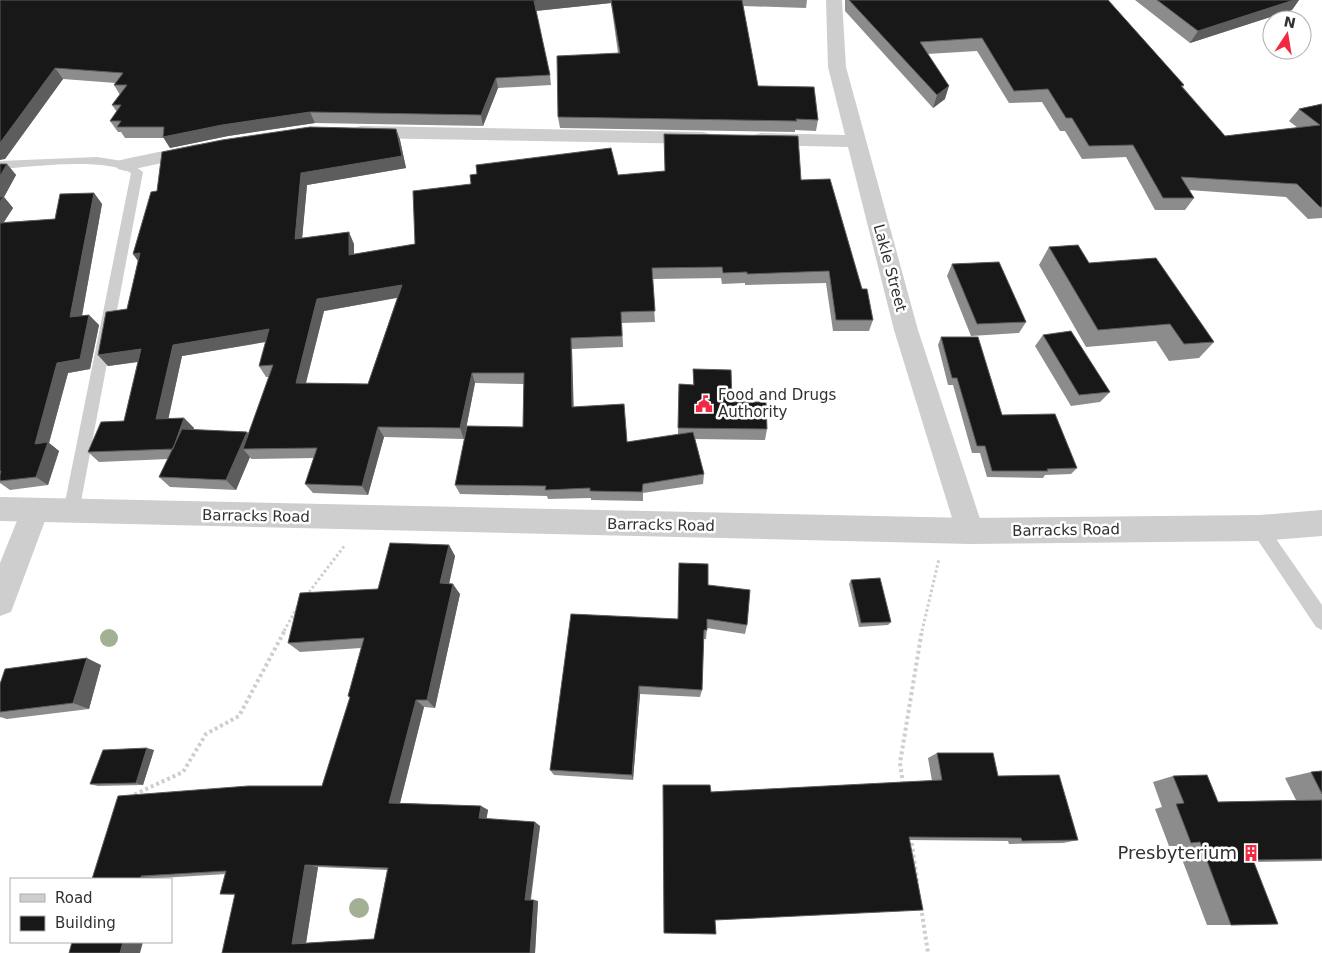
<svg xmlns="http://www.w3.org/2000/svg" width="1322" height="953" font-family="'DejaVu Sans',sans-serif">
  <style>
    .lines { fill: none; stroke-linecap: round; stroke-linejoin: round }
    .path-far1 { stroke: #cecece; stroke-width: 3; stroke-dasharray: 2.5 2.5; stroke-linecap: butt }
    .path { stroke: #cecece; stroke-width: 4; stroke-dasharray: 3 3; stroke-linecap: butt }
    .service { fill: #cecece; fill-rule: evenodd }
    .minor { fill: #cecece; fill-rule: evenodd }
    .tertiary { fill: #cecece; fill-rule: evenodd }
    .tree { fill: #a2b193 }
    .wall { fill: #8c8c8c; fill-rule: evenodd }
    .shaded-wall { fill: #5d5d5d }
    .building { fill: #181818; stroke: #5d5d5d; fill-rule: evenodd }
    .labels { text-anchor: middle; stroke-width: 5; stroke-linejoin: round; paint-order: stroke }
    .street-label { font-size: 15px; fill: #313131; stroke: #fff }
    .poi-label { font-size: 15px; fill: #313131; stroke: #fff; text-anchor: start }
    .near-poi-label { font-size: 18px; fill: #313131; stroke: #fff; text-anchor: end }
  </style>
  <rect width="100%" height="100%" fill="#fff"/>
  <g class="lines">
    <path class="path-far1" d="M 306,596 L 345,545
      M 284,631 L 298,606
      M 922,631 L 939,559"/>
    <path class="path" d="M 903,784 L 900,763 L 922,630
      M 129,797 L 183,772 L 206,734 L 239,716 L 285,630
      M 911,837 L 917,881
      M 921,907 L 928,953"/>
    <path class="service" d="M 97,157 L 129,162 L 143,172 L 79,512 L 77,517 L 71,519 L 65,517 L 63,512 L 131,173 C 103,157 33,167 0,169 L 0,161 Z
      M 1259,520 L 1265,523 L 1322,605 L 1322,630 L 1316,627 L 1253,533 L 1251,528 L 1253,523 Z"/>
    <path class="minor" d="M 826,0 L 842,0 L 846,67 L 918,330 L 984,531 L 980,540 L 970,544 L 960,540 L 956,531 L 894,330 L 848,147 L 761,145 L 754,143 L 751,139 L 754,135 L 761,133 L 845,135 L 828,67 Z
      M 361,126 L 703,132 L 710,134 L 713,138 L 710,142 L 703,144 L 361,138 L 354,136 L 351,132 L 354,128 Z
      M 197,144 L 204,146 L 207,150 L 204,154 L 125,171 L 118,169 L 115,165 L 118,161 L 125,159 Z
      M 35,498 L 45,501 L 49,510 L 11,612 L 0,616 L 0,563 L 25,501 Z"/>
    <path class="tertiary" d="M 0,497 L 970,518 L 1259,515 L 1322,510 L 1322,536 L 1259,541 L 970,544 L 0,521 Z"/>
  </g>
  <g class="tree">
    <circle cx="109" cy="638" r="9"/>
    <circle cx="359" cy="908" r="10"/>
  </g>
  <path class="wall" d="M 0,0 L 807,0 L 806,8 L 743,6 L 758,86 L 818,120 L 816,131 L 795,130 L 795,132 L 560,128 L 558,117 L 618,53 L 611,3 L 536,11 L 550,75 L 551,85 L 498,88 L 483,126 L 315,123 L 228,136 L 170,148 L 164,138 L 125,138 L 121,132 L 118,132 L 110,121 L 117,112 L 112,105 L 120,95 L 114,85 L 116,83 L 63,79 L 5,159 Z
    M 845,0 L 1108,0 L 1184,85 L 1183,87 L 1225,136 L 1298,128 L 1289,121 L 1299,109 L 1322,104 L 1322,218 L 1308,219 L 1286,197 L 1189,190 L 1194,198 L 1185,210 L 1155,210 L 1126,157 L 1082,159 L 1065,131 L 1060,131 L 1042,102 L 1009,103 L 977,51 L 927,54 L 945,99 L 933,108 L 845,11 Z
    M 1135,0 L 1299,0 L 1292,10 L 1190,43 Z
    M 396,129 L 400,140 L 406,168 L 307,185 L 302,238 L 354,244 L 354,254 L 415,244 L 618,175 L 801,180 L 862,289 L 873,320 L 869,331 L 833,331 L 826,283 L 745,285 L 745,283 L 722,284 L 721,278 L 652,279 L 655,322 L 622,323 L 623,347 L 572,349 L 573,407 L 627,442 L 678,435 L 679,384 L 693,385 L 693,369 L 732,402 L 767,429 L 765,440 L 695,439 L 704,474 L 703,484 L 643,493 L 643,501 L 591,500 L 591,498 L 548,499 L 547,496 L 460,494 L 455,485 L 523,427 L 524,384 L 475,383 L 464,439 L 384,437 L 368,495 L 313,493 L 305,484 L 314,458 L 251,459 L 250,457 L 236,490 L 170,487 L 159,477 L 168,459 L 99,462 L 88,452 L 124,421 L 138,362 L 108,366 L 98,355 L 127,309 L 138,261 L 133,254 L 157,191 ZM 397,298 L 368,384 L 306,383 L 324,311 ZM 266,342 L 259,366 L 266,377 L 269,377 L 248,434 L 247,432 L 193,430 L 194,428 L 184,418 L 168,419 L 182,356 Z
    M 0,164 L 7,164 L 16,175 L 4,197 L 13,208 L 4,222 L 55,219 L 94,193 L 102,204 L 82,315 L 89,315 L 99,325 L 90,369 L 68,373 L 49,443 L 59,451 L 48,485 L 10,490 L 0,483 Z
    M 1049,247 L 1089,263 L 1214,342 L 1199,358 L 1169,361 L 1156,341 L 1086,347 L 1039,265 Z
    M 952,264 L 1026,322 L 1019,333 L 971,336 L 947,276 Z
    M 1043,335 L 1110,392 L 1100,402 L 1071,406 L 1035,346 Z
    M 941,337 L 1002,415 L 1077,468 L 1071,474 L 1045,475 L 1043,478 L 987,477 L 980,453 L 972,453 L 953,385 L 948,385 L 938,345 Z
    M 449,545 L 455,556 L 449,584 L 460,594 L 435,708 L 424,707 L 400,803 L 481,806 L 488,810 L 486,819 L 540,826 L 531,900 L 538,901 L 535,953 L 222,953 L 235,895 L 220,894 L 226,874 L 161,878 L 160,879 L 92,879 L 322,786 L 350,698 L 348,696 L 361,648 L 300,652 L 288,643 ZM 318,867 L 387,870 L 374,939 L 306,943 Z
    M 851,580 L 891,622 L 888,625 L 859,627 L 849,584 Z
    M 708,585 L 747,625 L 745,634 L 707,628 L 706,639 L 703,639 L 702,690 L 700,697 L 640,694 L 633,780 L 554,775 L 550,770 Z
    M 101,665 L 89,709 L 7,719 L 0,717 L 0,684 Z
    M 154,750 L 143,785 L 98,786 L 90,784 Z
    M 937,753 L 998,776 L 1078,840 L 1063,843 L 1009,844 L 1008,841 L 909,840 L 715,920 L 711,792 L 932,781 L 928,758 Z
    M 1322,771 L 1322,861 L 1253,862 L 1231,925 L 1207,925 L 1177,846 L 1169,846 L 1155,809 L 1162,807 L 1153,782 L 1173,776 L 1218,802 L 1296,800 L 1285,778 L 1311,772 Z"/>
  <path class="shaded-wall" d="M 542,0 L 610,0 L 611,3 L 535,11 L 534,1 Z
    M 1294,0 L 1299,0 L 1292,10 L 1190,43 L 1198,31 Z
    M 55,68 L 63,79 L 5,159 L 0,160 L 0,143 Z
    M 496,78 L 498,88 L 483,126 L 481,115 Z
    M 949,86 L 945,99 L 933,108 L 937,95 Z
    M 310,112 L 315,123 L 228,136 L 170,148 L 163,137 L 222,125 Z
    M 396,129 L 400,140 L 406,168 L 307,185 L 301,251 L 295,239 L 301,173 Z
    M 7,164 L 16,175 L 4,197 L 13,208 L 0,228 L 0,176 Z
    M 94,193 L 102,204 L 80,327 L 70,317 Z
    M 349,232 L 354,244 L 354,267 L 349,255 Z
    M 140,253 L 142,266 L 133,254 Z
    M 402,285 L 406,296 L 324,311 L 303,394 L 296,383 L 317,299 Z
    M 89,315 L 99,325 L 90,369 L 68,373 L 49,443 L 59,451 L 48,485 L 36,477 L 35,444 L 57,363 Z
    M 269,329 L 277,340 L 182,356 L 166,430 L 156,419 L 173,345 Z
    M 571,338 L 572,349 L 574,417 L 572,407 Z
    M 141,349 L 151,360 L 108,366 L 98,355 Z
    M 472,373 L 475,383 L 464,439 L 460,428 Z
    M 184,418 L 194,428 L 183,459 L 173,449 Z
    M 378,427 L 384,437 L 368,495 L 362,486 Z
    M 247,432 L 256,443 L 243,449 L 250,457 L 236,490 L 226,480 Z
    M 449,545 L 455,556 L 447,593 L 440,583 Z
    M 453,584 L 460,594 L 435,708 L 427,700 Z
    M 87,658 L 101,665 L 89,709 L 73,703 Z
    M 639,686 L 640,694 L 633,780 L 632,775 Z
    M 416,700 L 424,707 L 399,807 L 389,803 Z
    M 147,748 L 154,750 L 143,785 L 136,783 Z
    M 481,806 L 488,810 L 486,822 L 479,818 Z
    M 535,822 L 540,826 L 530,901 L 525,900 Z
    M 305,865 L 318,867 L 306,943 L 292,944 Z
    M 141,876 L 161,878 L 160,879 L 141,879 Z
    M 534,900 L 538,901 L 535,953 L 530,953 Z
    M 123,942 L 143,942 L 140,953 L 120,953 Z"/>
  <path class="building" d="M 0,0 L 542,0 L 534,1 L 550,75 L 496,78 L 481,115 L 310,112 L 222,125 L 163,137 L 164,127 L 117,127 L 121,121 L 110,121 L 121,105 L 112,105 L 127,85 L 114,85 L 123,73 L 55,68 L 0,143 Z
    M 611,0 L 742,0 L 758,86 L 814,87 L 818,120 L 796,119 L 797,121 L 558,117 L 557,56 L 620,53 Z
    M 849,0 L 1108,0 L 1184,85 L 1181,86 L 1225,136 L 1320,125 L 1299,109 L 1322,104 L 1322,207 L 1320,207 L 1297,184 L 1181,177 L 1194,198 L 1163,198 L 1133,145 L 1089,146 L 1072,118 L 1066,118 L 1048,89 L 1014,91 L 982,38 L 920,42 L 949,86 L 937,95 Z
    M 1157,0 L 1294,0 L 1198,31 Z
    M 310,127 L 396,129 L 402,156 L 301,173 L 295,239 L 349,232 L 349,255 L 415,244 L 413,191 L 471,184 L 470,175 L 477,174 L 476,165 L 611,148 L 618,175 L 665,171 L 664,134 L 798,136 L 801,180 L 830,179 L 862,289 L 867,289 L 873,320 L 836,320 L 829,271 L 747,274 L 747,272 L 723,273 L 722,267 L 652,268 L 655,311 L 621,312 L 622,336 L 571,338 L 572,407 L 624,404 L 627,442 L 693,432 L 704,474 L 643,484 L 642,492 L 590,491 L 590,488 L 545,490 L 546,486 L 455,485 L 467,426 L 523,427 L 524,373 L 472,373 L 460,428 L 378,427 L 362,486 L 305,484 L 317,448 L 243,449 L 273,365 L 259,366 L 269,329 L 173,345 L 156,419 L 184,418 L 173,449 L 88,452 L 101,422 L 124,421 L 141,349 L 98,355 L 106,312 L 127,309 L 140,253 L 133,254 L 151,192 L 157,191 L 162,152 L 222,140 ZM 402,285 L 368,384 L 296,383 L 317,299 Z
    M 0,164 L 7,164 L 0,176 Z
    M 94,193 L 70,317 L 89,315 L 80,359 L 57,363 L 35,444 L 48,442 L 36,477 L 0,481 L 0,475 L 1,471 L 0,471 L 0,223 L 55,219 L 60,194 Z
    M 0,197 L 3,197 L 0,202 Z
    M 1078,245 L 1089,263 L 1156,258 L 1214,342 L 1184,344 L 1170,324 L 1098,330 L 1049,247 Z
    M 999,262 L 1026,322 L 977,324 L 952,264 Z
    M 1071,331 L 1110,392 L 1079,395 L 1043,335 Z
    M 941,337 L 978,337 L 1002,415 L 1055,414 L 1077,468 L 1047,469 L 1048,471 L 992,471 L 985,446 L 977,446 L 957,378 L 952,378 Z
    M 693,369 L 731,370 L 732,402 L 766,402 L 767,429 L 678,428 L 679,384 L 694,385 Z
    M 182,429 L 247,432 L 226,480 L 159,477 Z
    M 390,543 L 449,545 L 440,583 L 453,584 L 427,700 L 416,700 L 389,803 L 481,806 L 479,818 L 535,822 L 525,900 L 534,900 L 530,953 L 222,953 L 235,894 L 220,894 L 226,871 L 141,876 L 141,879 L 92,879 L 118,796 L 248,786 L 322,786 L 350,697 L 348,696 L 364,638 L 288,643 L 300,593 L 378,589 ZM 305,865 L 388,868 L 374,939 L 292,944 Z
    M 679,563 L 708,564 L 708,585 L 750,590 L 747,625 L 707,619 L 707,630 L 704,630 L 702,690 L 639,686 L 632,775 L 550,770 L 571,614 L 678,619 Z
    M 880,578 L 891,622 L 861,623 L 851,580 Z
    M 87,658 L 73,703 L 0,712 L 0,684 L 5,669 Z
    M 147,748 L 136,783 L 90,784 L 103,750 Z
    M 937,753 L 993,753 L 998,776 L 1059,775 L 1078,840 L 1022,841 L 1021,838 L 909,837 L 923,910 L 715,920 L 716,934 L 664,933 L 663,785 L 710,785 L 711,792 L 942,780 Z
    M 1322,771 L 1322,794 L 1311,772 Z
    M 1207,775 L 1218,802 L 1322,800 L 1322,859 L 1253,860 L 1278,924 L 1231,925 L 1200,842 L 1191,843 L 1176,804 L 1184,803 L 1173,776 Z
    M 72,942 L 123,942 L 120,953 L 69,953 Z"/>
  <defs>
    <g id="civic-bare" transform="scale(1.35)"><path d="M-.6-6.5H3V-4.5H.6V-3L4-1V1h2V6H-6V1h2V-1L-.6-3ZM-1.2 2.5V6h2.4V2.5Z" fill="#f12a42" stroke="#fff" stroke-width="2.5" paint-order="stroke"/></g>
    <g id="building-bare" transform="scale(1.35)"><path d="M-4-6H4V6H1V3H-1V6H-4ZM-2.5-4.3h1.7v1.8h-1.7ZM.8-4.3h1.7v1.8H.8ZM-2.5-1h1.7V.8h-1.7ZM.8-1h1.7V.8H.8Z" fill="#f12a42" stroke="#fff" stroke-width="2.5" paint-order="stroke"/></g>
  </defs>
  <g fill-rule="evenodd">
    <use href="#civic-bare" x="704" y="404"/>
    <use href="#building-bare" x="1251" y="853"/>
  </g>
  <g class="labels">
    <g class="street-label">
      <text transform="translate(890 268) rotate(75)" y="5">Lakle Street</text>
      <text transform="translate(256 516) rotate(1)" y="5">Barracks Road</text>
      <text transform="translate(661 525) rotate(1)" y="5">Barracks Road</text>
      <text transform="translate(1066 530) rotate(-1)" y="5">Barracks Road</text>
    </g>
    <g class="poi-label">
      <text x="718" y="400">Food and Drugs<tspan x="718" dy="17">Authority</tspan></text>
    </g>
    <g class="near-poi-label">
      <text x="1237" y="859">Presbyterium</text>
    </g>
  </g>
  <rect x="10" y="878" width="162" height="65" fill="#ffffff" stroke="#adadad"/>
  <rect x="20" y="894" width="25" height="8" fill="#cecece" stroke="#adadad"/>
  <text x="55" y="903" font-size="15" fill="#313131">Road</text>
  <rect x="20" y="916" width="25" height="15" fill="#181818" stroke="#adadad"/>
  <text x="55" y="928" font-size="15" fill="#313131">Building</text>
  <g transform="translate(1287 35) rotate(12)"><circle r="24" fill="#ffffff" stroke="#adadad"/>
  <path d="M0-4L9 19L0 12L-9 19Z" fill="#f12a42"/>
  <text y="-8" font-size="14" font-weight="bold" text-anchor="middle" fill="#313131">N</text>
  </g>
</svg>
